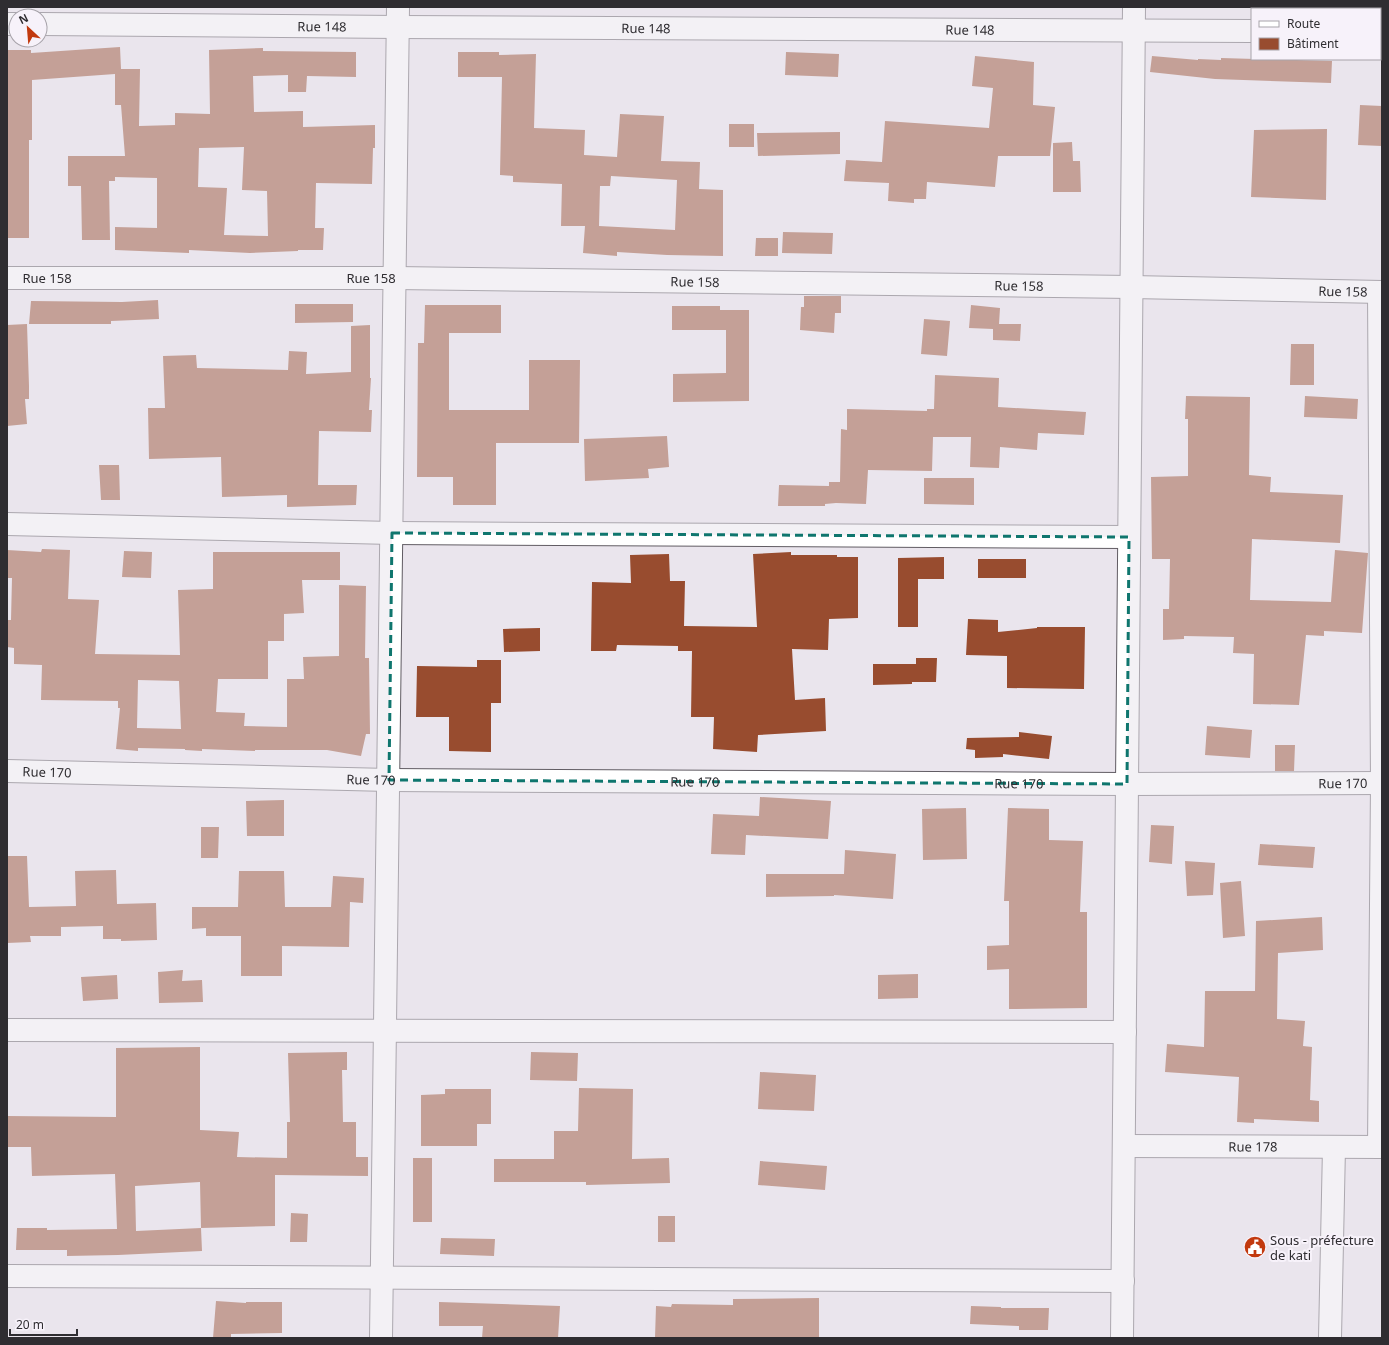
<svg xmlns="http://www.w3.org/2000/svg" width="1389" height="1345" font-family="'Noto Sans',sans-serif">
  <style>
    .building { fill: #984c2f; fill-rule: evenodd }
    .lines { fill: none; stroke-linecap: round; stroke-linejoin: round }
    .minor-casing { stroke: #615c63; stroke-width: 24 }
    .minor { stroke: #fff; stroke-width: 22 }
    .marked { fill: none; stroke: #0f766e; stroke-width: 3; stroke-dasharray: 8 5; stroke-linejoin: round }
    .labels { text-anchor: middle; stroke-width: 4; stroke-linejoin: round; paint-order: stroke }
    .street-label { font-size: 13px; fill: #2f2d31; stroke: #f7f2fa }
    .poi-label { font-size: 13px; fill: #2f2d31; stroke: #f7f2fa; text-anchor: start }
  </style>
  <rect width="100%" height="100%" fill="#eae5ed"/>
  <path class="building" d="M 120,47 L 121,69 L 140,69 L 139,126 L 175,125 L 175,113 L 210,114 L 209,50 L 263,48 L 263,51 L 356,52 L 356,77 L 307,76 L 306,92 L 288,92 L 288,75 L 253,76 L 254,112 L 303,111 L 303,127 L 375,125 L 375,148 L 373,148 L 372,184 L 316,183 L 315,228 L 324,228 L 323,250 L 298,250 L 298,251 L 250,253 L 189,250 L 189,253 L 115,250 L 115,227 L 157,228 L 157,178 L 115,177 L 115,181 L 109,181 L 110,240 L 82,240 L 81,186 L 68,186 L 68,156 L 125,156 L 121,105 L 115,105 L 115,74 L 32,80 L 32,140 L 29,140 L 29,238 L 7,238 L 7,50 L 31,50 L 31,53 ZM 244,147 L 242,190 L 267,191 L 268,236 L 224,235 L 227,188 L 198,187 L 199,148 Z
    M 458,52 L 499,52 L 499,55 L 536,54 L 534,128 L 585,130 L 584,155 L 617,157 L 620,114 L 664,116 L 661,161 L 700,162 L 699,189 L 723,190 L 723,256 L 667,255 L 617,252 L 617,256 L 583,253 L 585,226 L 561,226 L 562,184 L 513,182 L 513,176 L 500,175 L 502,77 L 458,77 ZM 611,176 L 677,180 L 675,230 L 599,226 L 600,186 L 610,186 Z
    M 786,52 L 839,54 L 838,77 L 785,75 Z
    M 975,56 L 1034,62 L 1033,105 L 1055,107 L 1050,156 L 998,156 L 995,187 L 927,182 L 926,199 L 914,199 L 914,203 L 888,201 L 889,183 L 844,181 L 846,160 L 882,162 L 885,121 L 989,128 L 993,88 L 972,86 Z
    M 1152,56 L 1198,60 L 1198,59 L 1221,60 L 1221,58 L 1332,61 L 1331,83 L 1215,79 L 1150,72 Z
    M 1360,105 L 1382,106 L 1382,146 L 1358,145 Z
    M 729,124 L 754,124 L 754,147 L 729,147 Z
    M 1327,129 L 1326,200 L 1251,197 L 1254,130 Z
    M 840,132 L 840,154 L 758,156 L 757,133 Z
    M 1072,142 L 1073,161 L 1080,161 L 1081,192 L 1053,192 L 1053,143 Z
    M 783,232 L 833,233 L 832,254 L 782,253 Z
    M 756,238 L 778,238 L 778,256 L 755,256 Z
    M 804,296 L 841,296 L 841,313 L 835,313 L 834,333 L 800,330 L 801,307 L 804,307 Z
    M 158,300 L 159,319 L 111,321 L 111,324 L 29,324 L 31,301 L 122,302 Z
    M 295,304 L 353,304 L 353,322 L 295,323 Z
    M 425,305 L 501,305 L 501,333 L 449,333 L 449,410 L 529,410 L 529,360 L 580,360 L 579,443 L 496,443 L 496,505 L 453,505 L 453,477 L 417,477 L 418,343 L 424,343 Z
    M 971,305 L 1000,308 L 999,324 L 1021,324 L 1020,341 L 993,340 L 993,329 L 969,328 Z
    M 672,306 L 720,306 L 720,310 L 749,310 L 749,401 L 673,402 L 673,374 L 726,373 L 726,330 L 672,330 Z
    M 924,319 L 950,321 L 947,356 L 921,354 Z
    M 27,324 L 29,386 L 29,399 L 25,399 L 27,424 L 7,426 L 7,325 Z
    M 370,325 L 370,378 L 371,378 L 369,410 L 372,410 L 371,432 L 319,431 L 318,485 L 357,485 L 356,505 L 287,507 L 287,495 L 222,497 L 221,457 L 149,459 L 148,408 L 165,408 L 163,356 L 196,355 L 197,368 L 288,370 L 289,351 L 307,352 L 306,374 L 351,372 L 351,326 Z
    M 1291,344 L 1314,344 L 1314,385 L 1290,385 Z
    M 935,375 L 999,378 L 998,407 L 1086,412 L 1084,435 L 1038,433 L 1037,450 L 1000,447 L 999,468 L 970,467 L 971,437 L 933,437 L 932,471 L 868,470 L 866,504 L 836,503 L 825,504 L 825,506 L 778,506 L 779,485 L 829,486 L 829,482 L 840,482 L 841,429 L 847,430 L 847,409 L 927,411 L 927,409 L 934,409 Z
    M 1186,396 L 1250,397 L 1249,475 L 1271,477 L 1270,492 L 1343,495 L 1340,543 L 1252,539 L 1250,600 L 1331,602 L 1335,550 L 1368,553 L 1362,633 L 1324,631 L 1324,636 L 1306,635 L 1299,705 L 1253,704 L 1254,654 L 1233,653 L 1234,637 L 1184,636 L 1184,639 L 1163,640 L 1163,609 L 1169,609 L 1170,559 L 1152,559 L 1151,477 L 1188,476 L 1188,419 L 1185,419 Z
    M 1305,396 L 1358,399 L 1357,419 L 1304,417 Z
    M 667,436 L 669,467 L 648,469 L 649,478 L 585,481 L 584,439 Z
    M 99,465 L 119,465 L 120,500 L 101,500 Z
    M 924,478 L 974,478 L 974,505 L 924,504 Z
    M 42,549 L 70,550 L 68,599 L 99,600 L 95,654 L 180,655 L 178,590 L 213,589 L 213,552 L 340,552 L 340,580 L 302,580 L 304,613 L 284,614 L 284,641 L 268,641 L 268,679 L 218,679 L 216,712 L 245,713 L 244,726 L 287,727 L 287,679 L 304,679 L 303,657 L 339,656 L 339,585 L 366,586 L 365,658 L 369,658 L 370,734 L 366,734 L 361,756 L 327,750 L 255,750 L 255,751 L 202,749 L 202,751 L 185,750 L 185,749 L 138,748 L 138,751 L 116,749 L 120,708 L 118,708 L 118,701 L 41,700 L 42,665 L 14,664 L 14,648 L 7,647 L 7,620 L 11,620 L 12,578 L 7,578 L 7,550 L 41,552 ZM 138,680 L 179,681 L 181,729 L 137,728 Z
    M 124,551 L 152,552 L 151,578 L 122,577 Z
    M 791,552 L 791,555 L 837,555 L 837,557 L 858,557 L 858,618 L 829,619 L 828,650 L 792,649 L 795,700 L 825,698 L 826,731 L 758,735 L 757,752 L 713,749 L 714,717 L 691,717 L 692,651 L 678,651 L 678,646 L 617,645 L 616,651 L 591,651 L 592,582 L 631,583 L 630,555 L 669,554 L 670,581 L 685,581 L 684,626 L 757,627 L 753,554 Z
    M 944,557 L 944,579 L 918,579 L 918,627 L 898,627 L 898,558 Z
    M 978,559 L 1026,559 L 1026,578 L 978,578 Z
    M 968,619 L 998,620 L 998,632 L 1037,628 L 1037,627 L 1085,627 L 1084,689 L 1007,688 L 1007,656 L 966,655 Z
    M 540,628 L 540,651 L 504,652 L 503,629 Z
    M 916,658 L 937,658 L 936,682 L 912,682 L 912,684 L 873,685 L 873,664 L 916,664 Z
    M 477,660 L 501,660 L 501,703 L 491,703 L 491,752 L 449,751 L 449,717 L 416,717 L 417,666 L 477,667 Z
    M 1207,726 L 1252,730 L 1250,758 L 1205,755 Z
    M 1019,732 L 1052,736 L 1049,759 L 1003,754 L 1003,757 L 975,758 L 975,750 L 966,749 L 967,738 L 1019,737 Z
    M 1275,745 L 1295,745 L 1294,771 L 1275,771 Z
    M 760,797 L 831,801 L 828,839 L 746,835 L 745,855 L 711,854 L 713,814 L 759,816 Z
    M 284,800 L 284,836 L 247,836 L 246,801 Z
    M 966,808 L 967,859 L 923,860 L 922,809 Z
    M 1008,808 L 1049,809 L 1049,840 L 1083,841 L 1080,912 L 1087,912 L 1087,1008 L 1009,1009 L 1009,969 L 987,970 L 987,946 L 1009,945 L 1009,901 L 1004,901 Z
    M 1151,825 L 1174,826 L 1172,864 L 1149,862 Z
    M 201,827 L 219,827 L 218,858 L 201,858 Z
    M 1260,844 L 1315,847 L 1313,868 L 1258,865 Z
    M 845,850 L 896,854 L 893,899 L 834,895 L 834,896 L 766,897 L 766,874 L 844,874 Z
    M 7,856 L 27,856 L 29,907 L 76,906 L 75,871 L 116,870 L 117,904 L 156,903 L 157,940 L 121,941 L 121,939 L 103,939 L 103,926 L 61,927 L 61,936 L 30,936 L 31,942 L 7,943 Z
    M 1185,861 L 1215,863 L 1213,895 L 1187,896 Z
    M 239,871 L 284,871 L 285,907 L 331,907 L 333,876 L 364,878 L 363,903 L 350,902 L 349,947 L 282,946 L 282,976 L 241,976 L 241,936 L 206,936 L 206,928 L 192,929 L 192,907 L 238,907 Z
    M 1241,881 L 1245,936 L 1223,938 L 1220,883 Z
    M 1322,917 L 1323,950 L 1278,953 L 1277,1019 L 1305,1021 L 1303,1046 L 1312,1047 L 1310,1100 L 1319,1101 L 1319,1122 L 1254,1119 L 1254,1123 L 1237,1122 L 1239,1077 L 1165,1072 L 1167,1044 L 1204,1047 L 1205,991 L 1255,991 L 1256,921 Z
    M 183,970 L 182,981 L 202,980 L 203,1002 L 159,1003 L 158,972 Z
    M 918,974 L 918,998 L 878,999 L 878,975 Z
    M 117,975 L 118,999 L 83,1001 L 81,977 Z
    M 200,1047 L 200,1130 L 239,1132 L 237,1157 L 287,1158 L 287,1122 L 290,1122 L 288,1053 L 347,1052 L 347,1070 L 342,1070 L 343,1122 L 356,1122 L 356,1157 L 368,1157 L 368,1176 L 275,1175 L 275,1226 L 201,1228 L 202,1251 L 118,1255 L 67,1256 L 67,1250 L 16,1250 L 17,1228 L 47,1228 L 47,1230 L 117,1229 L 115,1174 L 32,1176 L 31,1147 L 7,1147 L 7,1116 L 116,1117 L 116,1048 ZM 200,1182 L 201,1228 L 136,1231 L 135,1186 Z
    M 531,1052 L 578,1053 L 577,1081 L 530,1080 Z
    M 760,1072 L 816,1075 L 814,1111 L 758,1109 Z
    M 579,1088 L 633,1089 L 632,1159 L 669,1158 L 670,1183 L 586,1185 L 586,1182 L 494,1182 L 494,1159 L 554,1159 L 554,1131 L 578,1131 Z
    M 445,1089 L 491,1089 L 491,1124 L 477,1124 L 477,1146 L 421,1146 L 421,1095 L 445,1094 Z
    M 413,1158 L 432,1158 L 432,1222 L 413,1222 Z
    M 760,1161 L 827,1166 L 825,1190 L 758,1185 Z
    M 291,1213 L 308,1214 L 307,1242 L 290,1242 Z
    M 658,1216 L 675,1216 L 675,1242 L 658,1242 Z
    M 441,1238 L 495,1239 L 494,1256 L 440,1254 Z
    M 819,1298 L 819,1338 L 655,1338 L 656,1306 L 671,1307 L 672,1304 L 733,1305 L 733,1299 Z
    M 216,1301 L 246,1303 L 246,1302 L 282,1302 L 282,1333 L 231,1334 L 231,1338 L 213,1338 Z
    M 439,1302 L 560,1306 L 558,1338 L 482,1338 L 483,1326 L 439,1326 Z
    M 971,1306 L 1001,1307 L 1001,1308 L 1049,1308 L 1048,1330 L 1019,1330 L 1019,1326 L 970,1324 Z"/>
  <g class="lines">
    <g class="minor-casing">
      <g id="minor">
        <path d="M 7,24 L 16,24"/>
        <path id="s1" d="M 40,24 L 398,27 L 1252,31"/>
        <path d="M 1380,30 L 1382,30"/>
        <path id="s2" d="M 7,278 L 395,278 L 1131,287 L 1382,292"/>
        <path d="M 1379,292 L 1382,783 L 1379,1147"/>
        <path d="M 7,524 L 392,533 L 1129,537"/>
        <path id="s3" d="M 7,771 L 389,780 L 1127,784 L 1382,783"/>
        <path d="M 7,1030 L 1125,1032"/>
        <path id="s4" d="M 1124,1146 L 1382,1147"/>
        <path d="M 7,1276 L 1123,1281"/>
        <path d="M 381,1338 L 398,7"/>
        <path d="M 1122,1338 L 1134,7"/>
        <path d="M 1330,1338 L 1334,1147"/>
      </g>
    </g>
    <use href="#minor" class="minor"/>
  </g>
  <path d="M0 0H1389V1345H0ZM 392,533 L 1129,537 L 1127,784 L 389,780 Z" fill="#eae5ed" fill-opacity=".55" fill-rule="evenodd"/>
  <path class="marked" d="M 392,533 L 1129,537 L 1127,784 L 389,780 Z"/>
  <defs>
    <g id="civic-disc" transform="scale(1.15)"><circle r="9.5" fill="#c2390e" stroke="#f7f2fa"/><path d="M-.6-6.5H3V-4.5H.6V-3L4-1V1h2V6H-6V1h2V-1L-.6-3ZM-1.2 2.5V6h2.4V2.5Z" fill="#fff"/></g>
  </defs>
  <g fill-rule="evenodd">
    <use href="#civic-disc" x="1255" y="1247"/>
  </g>
  <g class="labels">
    <g class="street-label">
      <text dy="5" stroke="none"><textPath href="#s1" startOffset="282">Rue 148</textPath></text>
      <text dy="5" stroke="none"><textPath href="#s1" startOffset="606">Rue 148</textPath></text>
      <text dy="5" stroke="none"><textPath href="#s1" startOffset="930">Rue 148</textPath></text>
      <text dy="5" stroke="none"><textPath href="#s2" startOffset="40">Rue 158</textPath></text>
      <text dy="5" stroke="none"><textPath href="#s2" startOffset="364">Rue 158</textPath></text>
      <text dy="5" stroke="none"><textPath href="#s2" startOffset="688">Rue 158</textPath></text>
      <text dy="5" stroke="none"><textPath href="#s2" startOffset="1012">Rue 158</textPath></text>
      <text dy="5" stroke="none"><textPath href="#s2" startOffset="1336">Rue 158</textPath></text>
      <text dy="5" stroke="none"><textPath href="#s3" startOffset="40">Rue 170</textPath></text>
      <text dy="5" stroke="none"><textPath href="#s3" startOffset="364">Rue 170</textPath></text>
      <text dy="5" stroke="none"><textPath href="#s3" startOffset="688">Rue 170</textPath></text>
      <text dy="5" stroke="none"><textPath href="#s3" startOffset="1012">Rue 170</textPath></text>
      <text dy="5" stroke="none"><textPath href="#s3" startOffset="1336">Rue 170</textPath></text>
      <text dy="5" stroke="none"><textPath href="#s4" startOffset="129">Rue 178</textPath></text>
    </g>
    <g class="poi-label">
      <text x="1270" y="1245">Sous - préfecture<tspan x="1270" dy="15">de kati</tspan></text>
    </g>
  </g>
  <rect width="1389" height="1345" fill="none" stroke="#2f2d31" stroke-width="16"/>
  <rect x="1251" y="8" width="130" height="52" fill="#f7f2fa" stroke="#a7a3aa"/>
  <rect x="1259" y="21" width="20" height="6" fill="#ffffff" stroke="#a7a3aa"/>
  <text x="1287" y="28" font-size="12" fill="#2f2d31">Route</text>
  <rect x="1259" y="38" width="20" height="12" fill="#984c2f" stroke="#a7a3aa"/>
  <text x="1287" y="48" font-size="12" fill="#2f2d31">Bâtiment</text>
  <g transform="translate(28 28) rotate(334)"><circle r="19" fill="#f7f2fa" stroke="#a7a3aa"/>
  <path d="M0-3L7 15L0 10L-7 15Z" fill="#c2390e"/>
  <text y="-6" font-size="11" font-weight="bold" text-anchor="middle" fill="#2f2d31">N</text>
  </g>
  <path d="M10 1329v6h67v-6" fill="none" stroke="#2f2d31" stroke-width="2"/>
  <text x="16" y="1329" font-size="12" fill="#2f2d31" stroke="#f7f2fa" stroke-width="3" paint-order="stroke">20 m</text>
</svg>
